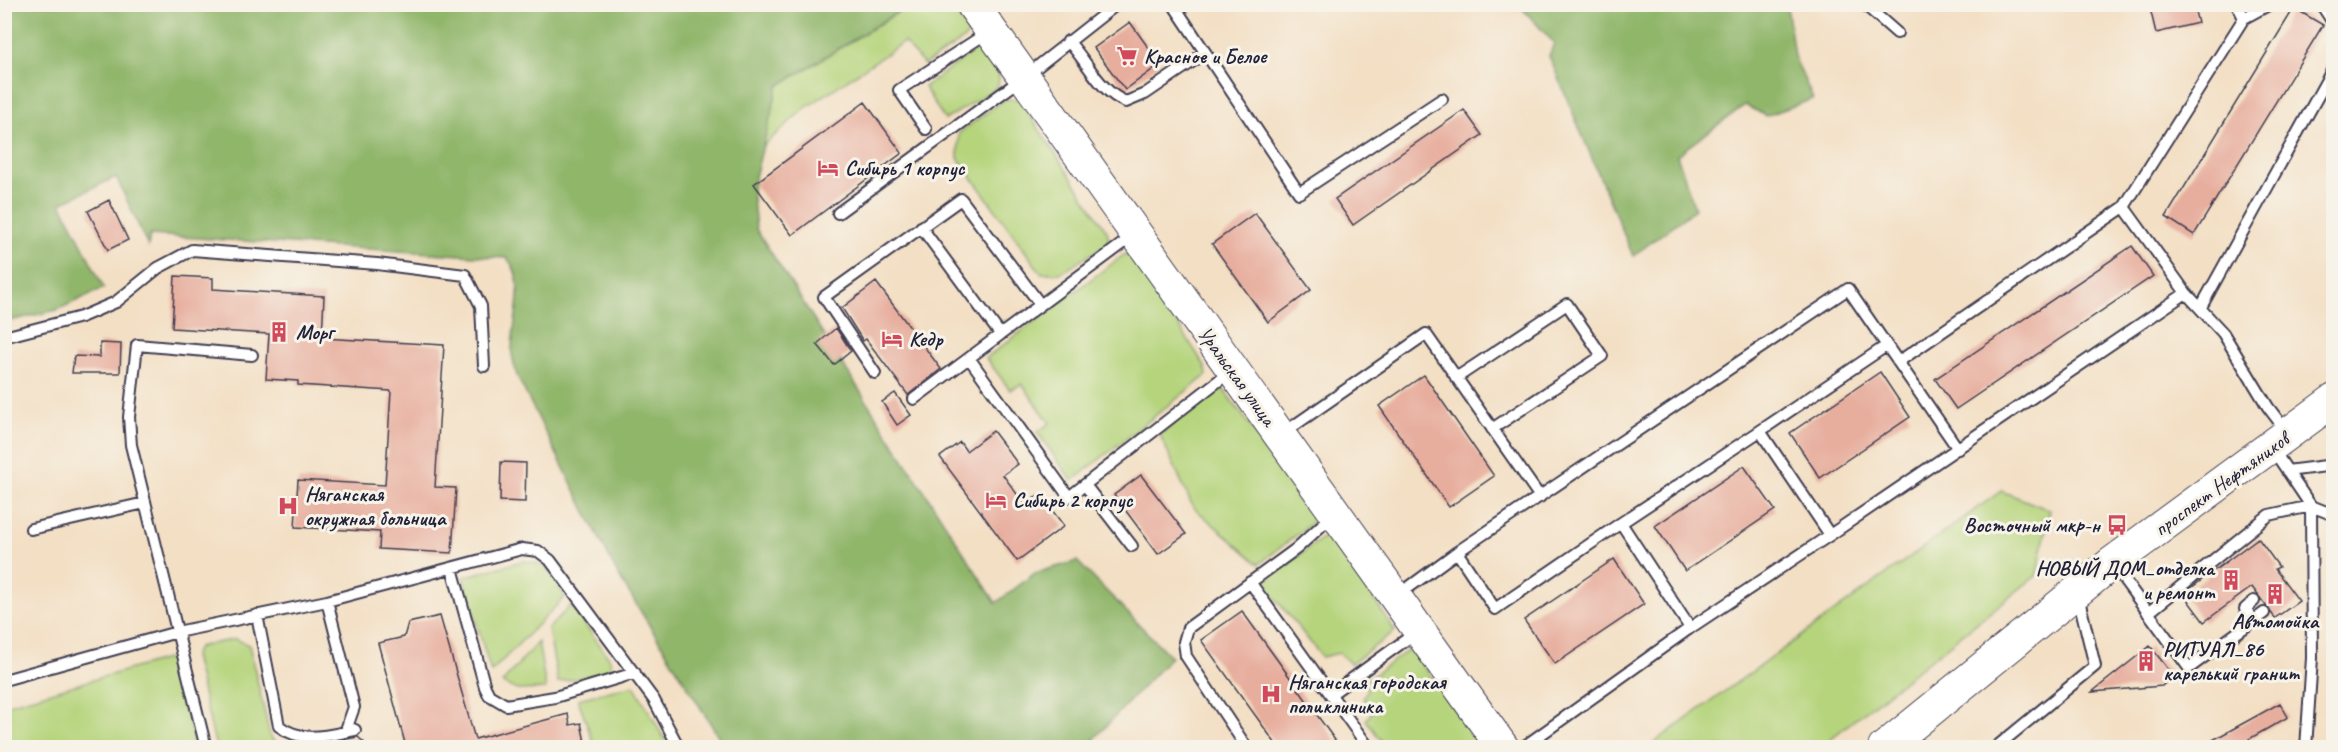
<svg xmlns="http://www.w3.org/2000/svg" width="2338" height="752" font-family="Caveat,sans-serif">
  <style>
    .green { fill: #b5d47b; stroke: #6c7b5b; stroke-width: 1.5 }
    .forest { fill: #90b66b; stroke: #596c53; stroke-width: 1.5 }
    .building { fill: #e7ad9d }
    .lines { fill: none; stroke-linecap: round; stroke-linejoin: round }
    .lane-casing { stroke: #413e50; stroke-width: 14 }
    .secondary-casing { stroke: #413e50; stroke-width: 34 }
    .lane { stroke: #fff; stroke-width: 10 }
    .secondary { stroke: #fff; stroke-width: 32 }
    .labels { text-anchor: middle; stroke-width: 6; stroke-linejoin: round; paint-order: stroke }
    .poi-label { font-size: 21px; font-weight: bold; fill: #22223b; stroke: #f7f3e8; text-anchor: start }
    .street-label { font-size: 21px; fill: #22223b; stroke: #f7f3e8 }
  </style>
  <rect width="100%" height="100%" fill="#f7f3e8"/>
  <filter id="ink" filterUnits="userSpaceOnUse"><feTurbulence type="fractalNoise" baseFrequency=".0167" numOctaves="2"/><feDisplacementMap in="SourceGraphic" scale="12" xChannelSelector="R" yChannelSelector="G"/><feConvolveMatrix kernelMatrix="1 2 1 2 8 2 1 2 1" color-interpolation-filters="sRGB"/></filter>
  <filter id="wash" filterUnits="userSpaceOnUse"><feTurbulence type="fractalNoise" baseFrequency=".008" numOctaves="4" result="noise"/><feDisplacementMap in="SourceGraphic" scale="24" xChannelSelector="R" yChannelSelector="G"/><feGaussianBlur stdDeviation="1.35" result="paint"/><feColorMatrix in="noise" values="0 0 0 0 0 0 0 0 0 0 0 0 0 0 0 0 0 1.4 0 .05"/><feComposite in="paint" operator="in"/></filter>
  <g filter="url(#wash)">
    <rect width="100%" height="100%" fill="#f3dfc4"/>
    <path class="green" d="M 910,5 L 953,5 L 969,33 L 963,40 L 924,65 L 904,42 L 804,109 L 762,147 L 778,86 Z
      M 979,47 L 999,77 L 998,87 L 945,120 L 924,87 Z
      M 1005,99 L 1019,99 L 1107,231 L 1109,239 L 1105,246 L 1060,273 L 1041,273 L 958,158 L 959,133 Z
      M 1125,254 L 1135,258 L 1205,366 L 1207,375 L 1072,481 L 1037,432 L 1050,423 L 1022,384 L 1010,390 L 986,358 Z
      M 1223,389 L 1313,510 L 1312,523 L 1259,564 L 1193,507 L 1160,435 L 1212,390 Z
      M 2001,491 L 2050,510 L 2037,575 L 1820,747 L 1648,747 Z
      M 1332,537 L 1395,631 L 1351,664 L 1339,653 L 1322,657 L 1263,583 L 1322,538 Z
      M 523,561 C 550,563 552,575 565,597 L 491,672 L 463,577 Z
      M 571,605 L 610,659 L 611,670 L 600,674 L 558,682 L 548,629 Z
      M 235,639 L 249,645 L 270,736 L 279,747 L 216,747 L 194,656 L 198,647 Z
      M 538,642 L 546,689 L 517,690 L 502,683 Z
      M 1410,649 L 1411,649 L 1483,747 L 1386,747 L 1366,720 L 1373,711 L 1363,698 L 1367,690 L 1364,682 Z
      M 166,659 L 174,662 L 195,747 L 16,748 L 5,741 L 5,705 Z
      M 634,685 L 669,747 L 595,747 L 578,699 Z"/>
    <path class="forest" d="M 4,5 L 909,5 L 778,86 L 752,189 L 756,229 L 996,603 L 1035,573 L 1077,561 L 1171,657 L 1094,739 L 1100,747 L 725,747 L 618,575 L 517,376 C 515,367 511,357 512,348 C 513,319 528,281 507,258 L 150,235 L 148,246 L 116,177 L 61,203 L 104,288 L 57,310 L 5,322 Z
      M 1519,5 L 1787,5 L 1794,56 L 1813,99 L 1766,116 L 1745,105 L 1677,155 L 1695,209 L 1633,256 L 1549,56 L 1554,43 Z"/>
    <g id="blocks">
      <path class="building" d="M 2149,4 L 2193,4 L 2198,23 L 2156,33 Z
        M 2294,8 L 2323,25 L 2194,235 L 2166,217 Z
        M 1130,22 L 1160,64 L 1125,90 L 1094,48 Z
        M 865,102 L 902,153 L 792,235 L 754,184 Z
        M 1464,110 L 1482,135 L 1353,225 L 1335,199 Z
        M 109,200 L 128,240 L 108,250 L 88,211 Z
        M 1255,213 L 1311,290 L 1268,322 L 1212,244 Z
        M 2132,246 L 2153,276 L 1956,409 L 1935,379 Z
        M 175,276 L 213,278 L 213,289 L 324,296 L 322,338 L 444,345 L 435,487 L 456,488 L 452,553 L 379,549 L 380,532 L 295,527 L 298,480 L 385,485 L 391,391 L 298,385 L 298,381 L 266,379 L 269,334 L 172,328 Z
        M 876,282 L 941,369 L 908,395 L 866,339 L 863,341 L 842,308 Z
        M 836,328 L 851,351 L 834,365 L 817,344 Z
        M 100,343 L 121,344 L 120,373 L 72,373 L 74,356 L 100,357 Z
        M 1880,372 L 1910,417 L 1820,478 L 1790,433 Z
        M 1424,375 L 1494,476 L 1449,507 L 1379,406 Z
        M 895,393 L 911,415 L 897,425 L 882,402 Z
        M 993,431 L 1018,464 L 1003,475 L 1025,505 L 1040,494 L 1064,526 L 1017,561 L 940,457 L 960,442 L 966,451 Z
        M 501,462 L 526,463 L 525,502 L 500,501 Z
        M 1744,466 L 1775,510 L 1685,571 L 1655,526 Z
        M 1141,475 L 1186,534 L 1158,554 L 1114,495 Z
        M 2258,538 L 2279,567 L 2275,569 L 2299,601 L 2275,618 L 2252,587 L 2204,622 L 2183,594 Z
        M 1614,559 L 1644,604 L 1555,664 L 1524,620 Z
        M 1242,611 L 1340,747 L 1278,747 L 1201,640 Z
        M 440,616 L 475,739 L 568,714 L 570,725 L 581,723 L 586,747 L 406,747 L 378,643 L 404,637 L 408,623 Z
        M 2150,646 L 2173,675 L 2162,686 L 2092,692 Z
        M 2280,703 L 2288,717 L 2249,739 L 2254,747 L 2200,747 Z
        M 358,737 L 369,747 L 303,747 L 304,744 L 326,743 Z"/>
    </g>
  </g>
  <g filter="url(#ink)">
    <use href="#blocks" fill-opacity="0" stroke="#413e50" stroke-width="1.5"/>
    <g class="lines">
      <g class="lane-casing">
        <path id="lane" d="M 1173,4 L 1299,193 L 1442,99
          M 1864,4 L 1897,33
          M 2237,4 L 2244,18
          M 2321,4 L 2334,24
          M 1068,41 C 1087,61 1100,92 1126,102 L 1145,94 L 1205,53
          M 926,129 L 899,90 L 990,31
          M 2124,207 L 2186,293 L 2223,333 L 2268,407 L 2287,432
          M 838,213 L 1023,78 L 1117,4
          M 921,227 L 1000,334
          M 1133,236 L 969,358 L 1069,497 L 1231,371
          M 2201,307 L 2334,67
          M 4,337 L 81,317 L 116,302 L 158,268 L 192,250 L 377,264 L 465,275 L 481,306 L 484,366
          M 1886,346 L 1760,431 L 1830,535 L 2186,293
          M 1898,362 L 2124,207 L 2244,18 L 2270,4
          M 875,373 L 824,297 L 961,199 L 1040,304
          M 1456,378 L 1567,304 L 1602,356 L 1492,429
          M 914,399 L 969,358
          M 1760,431 L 1621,523 L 1690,628 L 1830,535
          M 1282,434 L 1426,334 L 1540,497
          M 2272,448 L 2311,506 L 2312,658 L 2306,748
          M 2287,471 L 2334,465
          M 1085,485 L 1132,546
          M 1621,523 L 1495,609 L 1457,552 L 1848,289 L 1958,449
          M 31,529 L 145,503
          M 2114,566 L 2189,668 L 2264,613
          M 452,568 L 485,687 L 489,695 L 506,705 L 555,697 L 635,673
          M 1250,582 L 1369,748
          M 1397,596 L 1457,552
          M 2148,613 L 2269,515 L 2311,506 L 2334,515
          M 257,615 L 279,726 C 302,744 329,735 355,730 L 347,727 L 354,707 L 327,601
          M 2254,620 L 2245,609 L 2254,601
          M 4,680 L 177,632 L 327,601 L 522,549 L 538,551 L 550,560 L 654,700 L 679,748
          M 1331,694 L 1418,631
          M 1901,740 L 1927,748
          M 206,748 L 131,445 L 129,417 L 137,345 L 252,355
          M 1247,748 L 1186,656 L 1184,642 L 1188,628 L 1296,549 L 1334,514
          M 1522,748 L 1690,628
          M 1995,748 L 2095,666 L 2078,596"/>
      </g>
      <g class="secondary-casing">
        <path id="secondary" d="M 972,4 L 1503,748
          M 1884,748 L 2112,563 L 2334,400"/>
      </g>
      <use href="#lane" class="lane"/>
      <use href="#secondary" class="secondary"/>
    </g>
  </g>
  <defs>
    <g id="supermarket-bare" transform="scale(1.62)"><path d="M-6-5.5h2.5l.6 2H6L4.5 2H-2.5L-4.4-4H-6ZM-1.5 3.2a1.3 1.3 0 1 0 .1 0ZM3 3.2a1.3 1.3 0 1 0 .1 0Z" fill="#d1495b" stroke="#f7f3e8" stroke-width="2.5" paint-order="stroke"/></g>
    <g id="hotel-bare" transform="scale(1.62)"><path d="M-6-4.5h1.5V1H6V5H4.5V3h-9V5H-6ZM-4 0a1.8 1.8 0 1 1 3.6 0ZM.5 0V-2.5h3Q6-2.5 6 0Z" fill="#d1495b" stroke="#f7f3e8" stroke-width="2.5" paint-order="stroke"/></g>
    <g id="building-bare" transform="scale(1.62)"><path d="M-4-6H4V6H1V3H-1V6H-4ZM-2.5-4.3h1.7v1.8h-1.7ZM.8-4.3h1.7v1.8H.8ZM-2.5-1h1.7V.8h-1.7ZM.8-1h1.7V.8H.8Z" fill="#d1495b" stroke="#f7f3e8" stroke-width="2.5" paint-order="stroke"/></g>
    <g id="hospital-bare" transform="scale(1.62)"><path d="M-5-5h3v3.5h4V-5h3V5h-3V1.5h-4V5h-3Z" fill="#d1495b" stroke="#f7f3e8" stroke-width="2.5" paint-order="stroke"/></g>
    <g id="bus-bare" transform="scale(1.62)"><path d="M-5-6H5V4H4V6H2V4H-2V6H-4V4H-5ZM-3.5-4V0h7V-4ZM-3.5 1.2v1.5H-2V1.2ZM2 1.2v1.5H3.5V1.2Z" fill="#d1495b" stroke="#f7f3e8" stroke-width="2.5" paint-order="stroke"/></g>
  </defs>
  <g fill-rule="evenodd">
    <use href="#supermarket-bare" x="1127" y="56"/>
    <use href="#hotel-bare" x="828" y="168"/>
    <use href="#building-bare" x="279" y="332"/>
    <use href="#hotel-bare" x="892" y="339"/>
    <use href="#hotel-bare" x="996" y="500"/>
    <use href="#hospital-bare" x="288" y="506"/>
    <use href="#bus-bare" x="2117" y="525"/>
    <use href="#building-bare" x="2231" y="580"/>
    <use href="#building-bare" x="2275" y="594"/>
    <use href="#building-bare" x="2146" y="661"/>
    <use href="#hospital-bare" x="1271" y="694"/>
  </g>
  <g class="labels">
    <g class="poi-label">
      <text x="1144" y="63">Красное и Белое</text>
      <text x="845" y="175">Сибирь 1 корпус</text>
      <text x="296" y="339">Морг</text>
      <text x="909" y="346">Кедр</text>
      <text x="305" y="501">Няганская<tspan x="305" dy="24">окружная больница</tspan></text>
      <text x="1013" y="507">Сибирь 2 корпус</text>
      <text x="2100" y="532" text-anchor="end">Восточный мкр-н</text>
      <text x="2214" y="575" text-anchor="end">НОВЫЙ ДОМ_отделка<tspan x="2214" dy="24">и ремонт</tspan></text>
      <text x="2275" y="628" text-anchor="middle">Автомойка</text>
      <text x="2163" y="656">РИТУАЛ_86<tspan x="2163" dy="24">карелький гранит</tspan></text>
      <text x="1288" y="689">Няганская городская<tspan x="1288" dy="24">поликлиника</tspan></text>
    </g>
    <g class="street-label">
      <text transform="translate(1237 376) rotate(54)" y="7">Уральская улица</text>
      <text transform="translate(2221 484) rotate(-36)" y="7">проспект Нефтяников</text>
    </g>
  </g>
  <rect width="2338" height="752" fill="none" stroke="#f7f3e8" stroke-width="24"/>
</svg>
